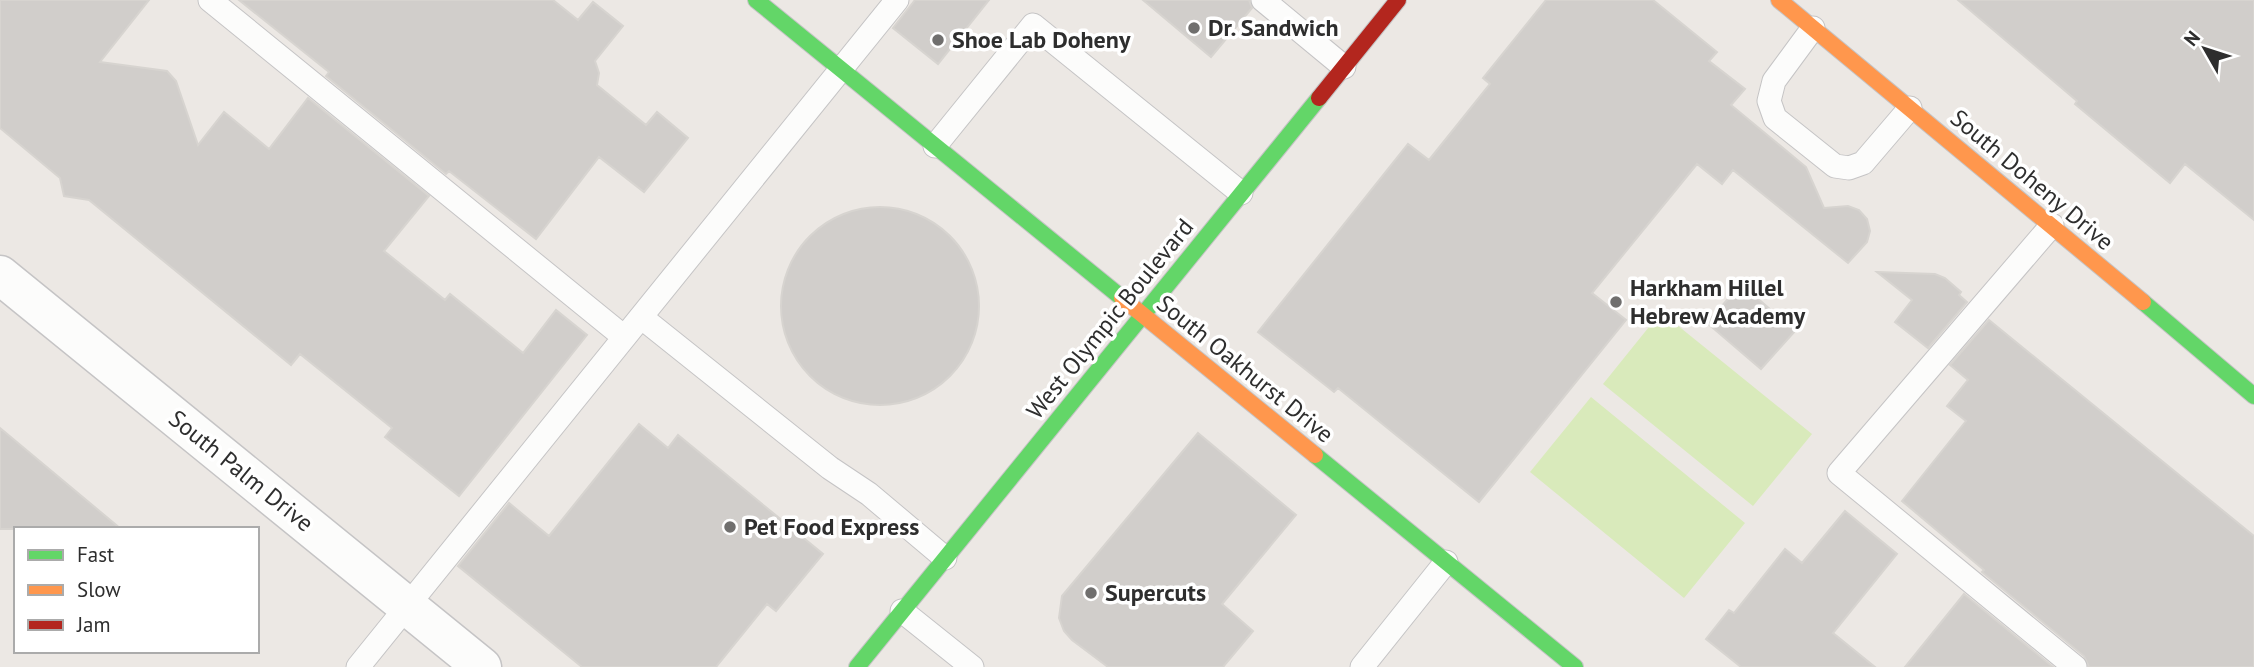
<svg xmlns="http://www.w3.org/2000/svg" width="2254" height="667" font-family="'PT Sans',sans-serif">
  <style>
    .pitch { fill: #d9eabb }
    .building { fill: #d1cecb; stroke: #d7d4d0; stroke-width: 2 }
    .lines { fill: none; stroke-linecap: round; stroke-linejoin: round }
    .lane-casing { stroke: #c5c4c5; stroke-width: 25 }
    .street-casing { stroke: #c5c4c5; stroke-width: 41 }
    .fast-casing { stroke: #c5c4c5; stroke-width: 18 }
    .slow-casing { stroke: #c5c4c5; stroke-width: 18 }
    .jam-casing { stroke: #c5c4c5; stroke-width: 18 }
    .lane { stroke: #fcfcfb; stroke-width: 23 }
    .street { stroke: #fcfcfb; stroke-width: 38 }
    .fast { stroke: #63d668; stroke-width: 16 }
    .slow { stroke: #ff974d; stroke-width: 16 }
    .jam { stroke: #b3261e; stroke-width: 16 }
    .poi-dot { fill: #706f6e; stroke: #fff; stroke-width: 2.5 }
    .labels { text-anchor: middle; stroke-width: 7; stroke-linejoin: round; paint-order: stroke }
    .poi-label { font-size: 24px; font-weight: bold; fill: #2e2e2e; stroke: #fff; text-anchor: start }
    .street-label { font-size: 24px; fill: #2e2e2e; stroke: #fff }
  </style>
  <rect width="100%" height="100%" fill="#ece8e4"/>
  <path class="pitch" d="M 1661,312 L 1812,434 L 1753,506 L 1603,384 Z
    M 1591,397 L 1745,523 L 1684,598 L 1530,472 Z"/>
  <path class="building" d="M 0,0 L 149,0 L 100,62 L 167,71 L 176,81 L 198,145 L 224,112 L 269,149 L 308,98 L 429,196 L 384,251 L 445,300 L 450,294 L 523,353 L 556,310 L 587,335 L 459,496 L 385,437 L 392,428 L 300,354 L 291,365 L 89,200 L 64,196 L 60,178 L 0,128 Z
    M 239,0 L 553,0 L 578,20 L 593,2 L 623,26 L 595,61 L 599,73 L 597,85 L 646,125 L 657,112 L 688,138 L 644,192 L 599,157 L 536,239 L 449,171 L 446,174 L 326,76 L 329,72 Z
    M 915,0 L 989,0 L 938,64 L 893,28 Z
    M 1143,0 L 1249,0 L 1252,8 L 1211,57 Z
    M 1546,0 L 1653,0 L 1717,52 L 1709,61 L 1745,89 L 1731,105 L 1806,167 L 1824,208 L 1848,206 L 1859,210 L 1867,219 L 1870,231 L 1867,242 L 1848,263 L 1733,170 L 1722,184 L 1697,164 L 1592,293 L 1626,320 L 1479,502 L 1338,388 L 1334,392 L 1258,332 L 1408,144 L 1429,160 L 1490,84 L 1483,78 Z
    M 1958,0 L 2254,0 L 2254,220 L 2185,164 L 2170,183 L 2075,104 L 2077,101 Z
    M781 306a99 99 0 1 1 198 0a99 99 0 1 1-198 0Z
    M 1877,272 L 1935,274 L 1945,278 L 1961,292 L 1959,295 L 1967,302 L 1928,348 L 1895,322 L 1912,300 Z
    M 1741,284 L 1795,331 L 1761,369 L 1707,323 Z
    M 1989,320 L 2254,536 L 2254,667 L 2089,667 L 2084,656 L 1982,572 L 1984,570 L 1902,501 L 1966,421 L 1947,406 L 1968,380 L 1950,365 Z
    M 639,424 L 668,448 L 678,435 L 823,554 L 776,611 L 767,604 L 716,667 L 582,667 L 458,566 L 509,503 L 549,536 Z
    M 0,428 L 121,529 L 0,529 Z
    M 1198,433 L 1296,515 L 1222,604 L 1253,631 L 1223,667 L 1108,667 L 1072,640 L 1064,631 L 1059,618 L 1062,596 Z
    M 1845,511 L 1897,554 L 1833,633 L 1875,667 L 1741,667 L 1706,639 L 1729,610 L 1734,613 L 1785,549 L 1802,563 Z
    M 1964,594 L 2053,667 L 1905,667 Z"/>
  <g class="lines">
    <g class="lane-casing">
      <path id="lane" d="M 210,0 L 624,337
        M 1263,0 L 1344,67
        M 1813,28 L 1774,81 L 1769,101 L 1775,118 L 1835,166 L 1849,168 L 1863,163 L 1910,108
        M 935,146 L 1033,25 L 1241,193
        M 2052,225 L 1839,473 L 2075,667
        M 641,317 L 830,468 L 869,494 L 945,558
        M 902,611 L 972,667
        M 358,667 L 897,0
        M 1362,667 L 1446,562"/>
    </g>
    <g class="street-casing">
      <path id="street" d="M 0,275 L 482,667"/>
    </g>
    <g class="fast-casing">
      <path id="fast" d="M 756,0 L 1122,298
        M 2143,302 L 2254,396
        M 1315,455 L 1575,667
        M 857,667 L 1319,98"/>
    </g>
    <g class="slow-casing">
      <path id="slow" d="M 1779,0 L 2143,302
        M 1122,298 L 1315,455"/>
    </g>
    <g class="jam-casing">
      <path id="jam" d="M 1319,98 L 1398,0"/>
    </g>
    <use href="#lane" class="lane"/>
    <use href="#street" class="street"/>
    <use href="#fast" class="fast"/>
    <use href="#slow" class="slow"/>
    <use href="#jam" class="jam"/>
  </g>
  <g class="poi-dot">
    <circle cx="1194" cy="28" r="7"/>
    <circle cx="938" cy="40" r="7"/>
    <circle cx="1616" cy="302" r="7"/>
    <circle cx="730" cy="527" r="7"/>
    <circle cx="1091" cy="593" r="7"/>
  </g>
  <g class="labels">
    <g class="poi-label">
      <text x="1208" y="36">Dr. Sandwich</text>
      <text x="952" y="48">Shoe Lab Doheny</text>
      <text x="1630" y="296">Harkham Hillel<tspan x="1630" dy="28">Hebrew Academy</tspan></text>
      <text x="744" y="535">Pet Food Express</text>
      <text x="1105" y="601">Supercuts</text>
    </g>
    <g class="street-label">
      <text transform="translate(2032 180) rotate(40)" y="8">South Doheny Drive</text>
      <text transform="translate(1110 319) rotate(-51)" y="8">West Olympic Boulevard</text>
      <text transform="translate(1245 369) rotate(39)" y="8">South Oakhurst Drive</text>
      <text transform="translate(241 471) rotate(39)" y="8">South Palm Drive</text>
    </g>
  </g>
  <rect x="14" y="527" width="245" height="126" fill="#ffffff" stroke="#ababab" stroke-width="2"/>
  <rect x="28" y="550" width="35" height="10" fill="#63d668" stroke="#ababab" stroke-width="2"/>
  <text x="77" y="562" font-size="21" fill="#2e2e2e">Fast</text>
  <rect x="28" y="585" width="35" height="10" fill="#ff974d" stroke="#ababab" stroke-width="2"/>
  <text x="77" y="597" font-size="21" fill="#2e2e2e">Slow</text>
  <rect x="28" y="620" width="35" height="10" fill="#b3261e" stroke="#ababab" stroke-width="2"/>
  <text x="77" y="632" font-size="21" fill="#2e2e2e">Jam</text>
  <g transform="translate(2205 49) rotate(309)" stroke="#ffffff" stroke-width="5" paint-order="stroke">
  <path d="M0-5L12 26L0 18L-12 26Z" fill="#2e2e2e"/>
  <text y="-10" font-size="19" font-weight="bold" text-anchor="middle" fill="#2e2e2e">N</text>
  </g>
</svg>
